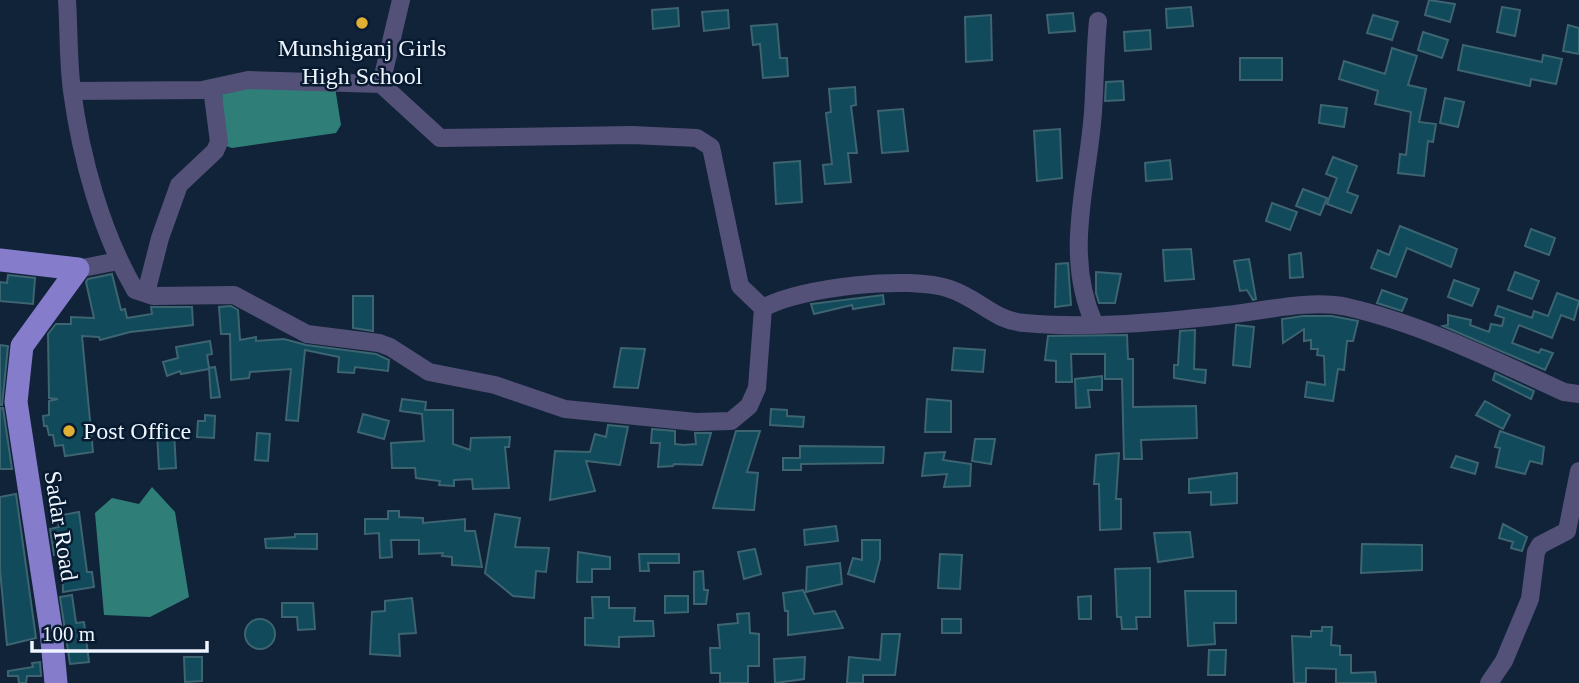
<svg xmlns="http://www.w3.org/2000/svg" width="1579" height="683" font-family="Georgia,serif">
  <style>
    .water { fill: #2f7f78 }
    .building { fill: #114a5a; stroke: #3d6471; stroke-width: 2 }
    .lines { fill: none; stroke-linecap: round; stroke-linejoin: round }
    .minor { stroke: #535177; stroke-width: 18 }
    .major { stroke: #857dcc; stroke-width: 23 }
    .poi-dot { fill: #dfb034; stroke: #071a2f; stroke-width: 2.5 }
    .labels { text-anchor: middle; stroke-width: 5; stroke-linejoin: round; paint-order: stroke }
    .poi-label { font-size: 24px; fill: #eef5ff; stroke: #071a2f }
    .street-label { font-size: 24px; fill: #eef5ff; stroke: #071a2f }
  </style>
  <rect width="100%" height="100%" fill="#112339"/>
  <path class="water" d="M 335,87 L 341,125 L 336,133 L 232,148 L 223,145 L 222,88 Z
    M 152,487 L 175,512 L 189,597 L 150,617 L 104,615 L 95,513 L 112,498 L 139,504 Z"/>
  <path class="building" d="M 1429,0 L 1455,4 L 1450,22 L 1425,15 Z
    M 1191,7 L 1193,26 L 1167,28 L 1166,9 Z
    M 1502,7 L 1520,10 L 1515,36 L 1497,32 Z
    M 678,8 L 679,26 L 653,29 L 652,10 Z
    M 728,10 L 729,28 L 704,31 L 702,12 Z
    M 1073,13 L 1075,31 L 1049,33 L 1047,15 Z
    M 991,15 L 992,60 L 966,62 L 965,17 Z
    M 1373,15 L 1398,22 L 1392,40 L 1367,33 Z
    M 777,24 L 780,58 L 787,58 L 788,76 L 763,78 L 760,44 L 753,45 L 751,26 Z
    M 1568,25 L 1579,28 L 1579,54 L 1563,51 Z
    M 1150,30 L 1151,49 L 1125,51 L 1124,32 Z
    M 1423,32 L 1448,40 L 1442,58 L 1418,50 Z
    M 1463,45 L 1542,62 L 1543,55 L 1562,59 L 1556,84 L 1531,79 L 1530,86 L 1458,70 Z
    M 1392,48 L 1417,56 L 1408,85 L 1426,89 L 1419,122 L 1436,124 L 1433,142 L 1428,141 L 1424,176 L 1398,173 L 1400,154 L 1406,155 L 1411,112 L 1375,104 L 1378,91 L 1339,79 L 1344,61 L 1385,74 Z
    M 1240,58 L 1282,58 L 1282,80 L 1240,80 Z
    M 1123,81 L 1124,100 L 1105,101 L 1106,82 Z
    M 855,87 L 856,105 L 851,106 L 857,153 L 848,153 L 851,182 L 825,184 L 823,165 L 832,164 L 826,113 L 831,112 L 829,89 Z
    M 1445,98 L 1464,102 L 1458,127 L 1440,123 Z
    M 1321,105 L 1347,108 L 1344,127 L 1319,123 Z
    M 903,109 L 908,151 L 882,153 L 878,111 Z
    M 1060,129 L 1062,178 L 1037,181 L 1034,131 Z
    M 1333,157 L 1357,166 L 1347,192 L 1358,196 L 1351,213 L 1327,204 L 1337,178 L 1326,174 Z
    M 1170,160 L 1172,179 L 1146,181 L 1145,163 Z
    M 800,161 L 802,202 L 776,204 L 774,163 Z
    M 1303,189 L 1327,198 L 1320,215 L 1296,206 Z
    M 1272,203 L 1297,212 L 1290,230 L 1266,221 Z
    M 1400,226 L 1457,249 L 1451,267 L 1407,248 L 1396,277 L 1371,268 L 1378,250 L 1389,255 Z
    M 1531,229 L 1555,238 L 1549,255 L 1525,246 Z
    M 1191,249 L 1194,279 L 1165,281 L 1163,250 Z
    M 1301,253 L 1303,277 L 1290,278 L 1289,255 Z
    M 1249,259 L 1256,299 L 1253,300 L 1247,290 L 1240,291 L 1234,261 Z
    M 1068,263 L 1071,305 L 1055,307 L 1056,264 Z
    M 1096,272 L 1121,274 L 1115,303 L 1099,303 L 1096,293 Z
    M 1515,272 L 1539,281 L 1532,299 L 1508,290 Z
    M 112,274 L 121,310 L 125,309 L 127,318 L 152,314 L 151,307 L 192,307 L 193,325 L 130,332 L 100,340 L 99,337 L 82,336 L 93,452 L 65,456 L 63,445 L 55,446 L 53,435 L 49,435 L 47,426 L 44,426 L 43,416 L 49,415 L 49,401 L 58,399 L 49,398 L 48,334 L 56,324 L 71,324 L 71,317 L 94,318 L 86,282 L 88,279 Z
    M 8,275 L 35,278 L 33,304 L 0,301 L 0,282 L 7,283 Z
    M 1454,280 L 1479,289 L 1472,306 L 1448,297 Z
    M 1382,290 L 1407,299 L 1402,311 L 1377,303 Z
    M 1557,293 L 1579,301 L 1574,320 L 1561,315 L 1552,338 L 1519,325 L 1512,343 L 1539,353 L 1541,349 L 1553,353 L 1545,370 L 1443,326 L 1448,325 L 1448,315 L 1471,320 L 1470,325 L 1489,332 L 1491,324 L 1502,326 L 1504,318 L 1495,315 L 1498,306 L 1532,318 L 1534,311 L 1548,316 Z
    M 883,295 L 884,304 L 853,309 L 852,305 L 814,314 L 811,304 Z
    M 353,296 L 373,296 L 373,331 L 353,328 Z
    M 231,306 L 238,310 L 240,340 L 256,337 L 256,341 L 284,339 L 306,345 L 376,354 L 389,360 L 388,371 L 355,367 L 354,373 L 338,372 L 339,357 L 305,350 L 298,421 L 286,420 L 291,369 L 250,372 L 249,378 L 231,380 L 230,334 L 221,334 L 219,307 Z
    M 1303,316 L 1332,316 L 1358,321 L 1353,341 L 1347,341 L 1344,370 L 1338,369 L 1333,401 L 1305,397 L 1307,382 L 1325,385 L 1324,356 L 1317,355 L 1318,349 L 1311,349 L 1311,340 L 1304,341 L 1304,329 L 1283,343 L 1282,319 Z
    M 1236,325 L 1254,327 L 1250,367 L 1233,365 Z
    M 1195,330 L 1194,369 L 1206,370 L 1205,383 L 1174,378 L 1174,365 L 1178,365 L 1180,331 Z
    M 1127,335 L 1128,359 L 1133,359 L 1133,407 L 1196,406 L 1197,438 L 1141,440 L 1142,459 L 1124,459 L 1122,379 L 1105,379 L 1105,354 L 1071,354 L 1072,382 L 1056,382 L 1056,361 L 1045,360 L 1048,336 Z
    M 210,341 L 212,354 L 207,355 L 209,368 L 215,367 L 220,397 L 211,398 L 209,369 L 181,374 L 180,371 L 167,376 L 163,362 L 178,358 L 176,347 Z
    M 0,345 L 8,346 L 2,405 L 0,405 Z
    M 621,348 L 645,349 L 638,388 L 614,387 Z
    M 954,348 L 985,350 L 983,372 L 952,370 Z
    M 1495,373 L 1534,391 L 1531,399 L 1493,380 Z
    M 1102,376 L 1102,390 L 1088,390 L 1090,407 L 1076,408 L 1075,379 Z
    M 402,399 L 426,402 L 425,410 L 453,410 L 453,444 L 470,450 L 471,438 L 510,437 L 509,447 L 505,447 L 509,488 L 473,489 L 472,479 L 454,480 L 454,486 L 439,485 L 440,481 L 416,478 L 415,468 L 392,468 L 391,443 L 424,441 L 422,414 L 400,411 Z
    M 927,399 L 951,401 L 951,432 L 925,432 Z
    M 1485,401 L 1510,415 L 1503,429 L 1476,415 Z
    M 0,408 L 3,408 L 12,469 L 0,469 Z
    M 771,409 L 787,410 L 787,416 L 804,417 L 803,427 L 770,425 Z
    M 363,414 L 389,421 L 384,439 L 358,432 Z
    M 205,415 L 215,416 L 214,438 L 197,437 L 198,421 L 205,421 Z
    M 608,425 L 628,427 L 620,465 L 586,461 L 595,491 L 550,500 L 555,451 L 590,452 L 595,434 L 606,437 Z
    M 652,429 L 675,431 L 675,444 L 684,445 L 696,444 L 695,433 L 711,433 L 702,465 L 674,464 L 673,466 L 658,467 L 660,443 L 651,443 Z
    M 174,431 L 176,468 L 159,469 L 157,433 Z
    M 736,431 L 760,431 L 747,472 L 758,473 L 754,510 L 713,508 Z
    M 1500,431 L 1544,447 L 1542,464 L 1530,461 L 1525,474 L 1496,467 L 1500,448 L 1495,447 Z
    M 257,433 L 270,434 L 268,461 L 255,460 Z
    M 975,439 L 995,439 L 991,464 L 972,461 Z
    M 800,446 L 884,447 L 883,463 L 801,464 L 801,470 L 783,470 L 783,458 L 800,458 Z
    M 945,452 L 943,460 L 971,464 L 970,486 L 944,487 L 947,474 L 922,476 L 925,453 Z
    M 1119,453 L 1116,499 L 1121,499 L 1121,529 L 1100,530 L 1099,484 L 1094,484 L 1096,455 Z
    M 1456,456 L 1478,463 L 1475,474 L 1451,467 Z
    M 1237,473 L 1237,503 L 1211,505 L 1211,492 L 1189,493 L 1189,479 Z
    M 16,494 L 36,638 L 7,645 L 0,570 L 0,497 Z
    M 388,511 L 399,511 L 399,517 L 423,518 L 423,523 L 465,519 L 465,531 L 475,531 L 482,567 L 452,565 L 452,557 L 442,556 L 443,553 L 419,554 L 419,540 L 391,540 L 392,557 L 380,558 L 379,533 L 365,534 L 365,519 L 388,519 Z
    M 79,512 L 87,572 L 92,572 L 94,587 L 63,592 L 62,554 L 54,555 L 50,529 L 59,527 L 57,516 Z
    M 495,514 L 520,518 L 515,547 L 549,548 L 546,572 L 536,571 L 534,598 L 513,596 L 485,573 Z
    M 1503,524 L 1527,537 L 1522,551 L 1511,548 L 1513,542 L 1499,538 Z
    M 836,526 L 838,541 L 805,545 L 804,530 Z
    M 1190,532 L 1193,557 L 1158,562 L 1154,533 Z
    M 295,534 L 317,534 L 317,549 L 266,548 L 265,539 L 295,537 Z
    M 862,540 L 880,540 L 880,559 L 874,582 L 848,574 L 853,558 L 862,560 Z
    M 1362,544 L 1422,545 L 1422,570 L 1361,573 Z
    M 755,549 L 761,574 L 744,579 L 738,552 Z
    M 578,552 L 610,557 L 610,569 L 592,569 L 592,582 L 577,582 Z
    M 639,554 L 679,554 L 679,563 L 648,563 L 649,571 L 640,571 Z
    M 940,554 L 962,555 L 960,589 L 938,588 Z
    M 840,563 L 842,584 L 806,592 L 807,567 Z
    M 1150,568 L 1150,617 L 1136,617 L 1137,629 L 1122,629 L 1121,617 L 1117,617 L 1115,569 Z
    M 703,571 L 704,590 L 708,590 L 706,604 L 694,604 L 694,572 Z
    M 803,590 L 814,614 L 835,611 L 843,628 L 788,635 L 788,611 L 785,611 L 783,593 Z
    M 1185,591 L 1236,591 L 1236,623 L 1214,623 L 1215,644 L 1188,646 Z
    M 72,595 L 76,623 L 84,622 L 89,662 L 70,664 L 60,597 Z
    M 665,596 L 688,596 L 688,612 L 665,613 Z
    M 1091,596 L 1091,619 L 1079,619 L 1078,597 Z
    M 592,597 L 609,597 L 609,608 L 635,608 L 634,621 L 653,621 L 654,636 L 619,637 L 619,647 L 585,645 L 585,618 L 593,618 Z
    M 412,598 L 416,633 L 399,634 L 400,656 L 370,654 L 372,612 L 385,611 L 385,601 Z
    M 282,603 L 313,603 L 315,629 L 298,630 L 297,617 L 282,617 Z
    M 749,613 L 750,633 L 759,634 L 759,666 L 748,666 L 748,683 L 720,683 L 720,673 L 711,673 L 710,648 L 720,648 L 718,625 L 738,623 L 737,614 Z
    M 942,619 L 961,619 L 961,633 L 942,633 Z
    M245 634a15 15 0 1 1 30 0a15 15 0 1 1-30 0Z
    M 1322,627 L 1332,627 L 1331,645 L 1340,646 L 1340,655 L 1351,655 L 1351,673 L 1375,672 L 1376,683 L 1336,683 L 1336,669 L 1306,668 L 1306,683 L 1294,683 L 1292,636 L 1311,637 L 1311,631 L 1322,631 Z
    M 882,634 L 900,634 L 895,675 L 863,675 L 863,683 L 847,683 L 849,657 L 880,660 Z
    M 1209,650 L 1226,650 L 1225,675 L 1208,675 Z
    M 184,657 L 202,657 L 202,681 L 185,682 Z
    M 805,657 L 804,679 L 775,683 L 774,659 Z
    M 40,662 L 41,676 L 27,676 L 26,683 L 19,683 L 18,676 L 8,676 L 8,671 L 33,667 L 32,663 Z"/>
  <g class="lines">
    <path class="minor" d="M 67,0 C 69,30 68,61 72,91 C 81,157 101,232 135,290 L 153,296 L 234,295 L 307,334 L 379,343 L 390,347 L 429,372 L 495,385 L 565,409 L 696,422 L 731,421 L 749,406 L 757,388 L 763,308 C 800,287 909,275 950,289 C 980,299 994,321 1025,323 C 1091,329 1161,322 1226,315 C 1264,311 1310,299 1347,307 C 1422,324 1494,360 1564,392 L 1579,394
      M 381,84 L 440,138 L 632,135 L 697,138 L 711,147 L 740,286 L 763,308
      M 72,91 L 202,90 L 248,80 L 381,84 L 401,0
      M 78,269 L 118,261
      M 146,293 L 160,238 L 179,185 L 215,151 L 219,142 L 212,88
      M 1094,323 C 1063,254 1088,183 1093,112 C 1095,82 1095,51 1098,21
      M 1489,683 L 1504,661 L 1530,599 L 1536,552 L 1540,545 L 1567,531 L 1579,471"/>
    <path class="major" d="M 0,260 L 78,269 L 22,346 L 16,402 L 51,630 L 56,683"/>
  </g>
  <g class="poi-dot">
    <circle cx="362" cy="23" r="7"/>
    <circle cx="69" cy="431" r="7"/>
  </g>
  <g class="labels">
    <g class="poi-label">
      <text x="362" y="56">Munshiganj Girls<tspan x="362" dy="28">High School</tspan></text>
      <text x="83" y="439" text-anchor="start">Post Office</text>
    </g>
    <g class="street-label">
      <text transform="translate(61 526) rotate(81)" y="8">Sadar Road</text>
    </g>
  </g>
  <path d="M32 641v10h175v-10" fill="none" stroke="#eef5ff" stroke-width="3.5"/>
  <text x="42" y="641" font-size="21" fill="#eef5ff" stroke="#071a2f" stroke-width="5" paint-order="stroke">100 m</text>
</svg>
